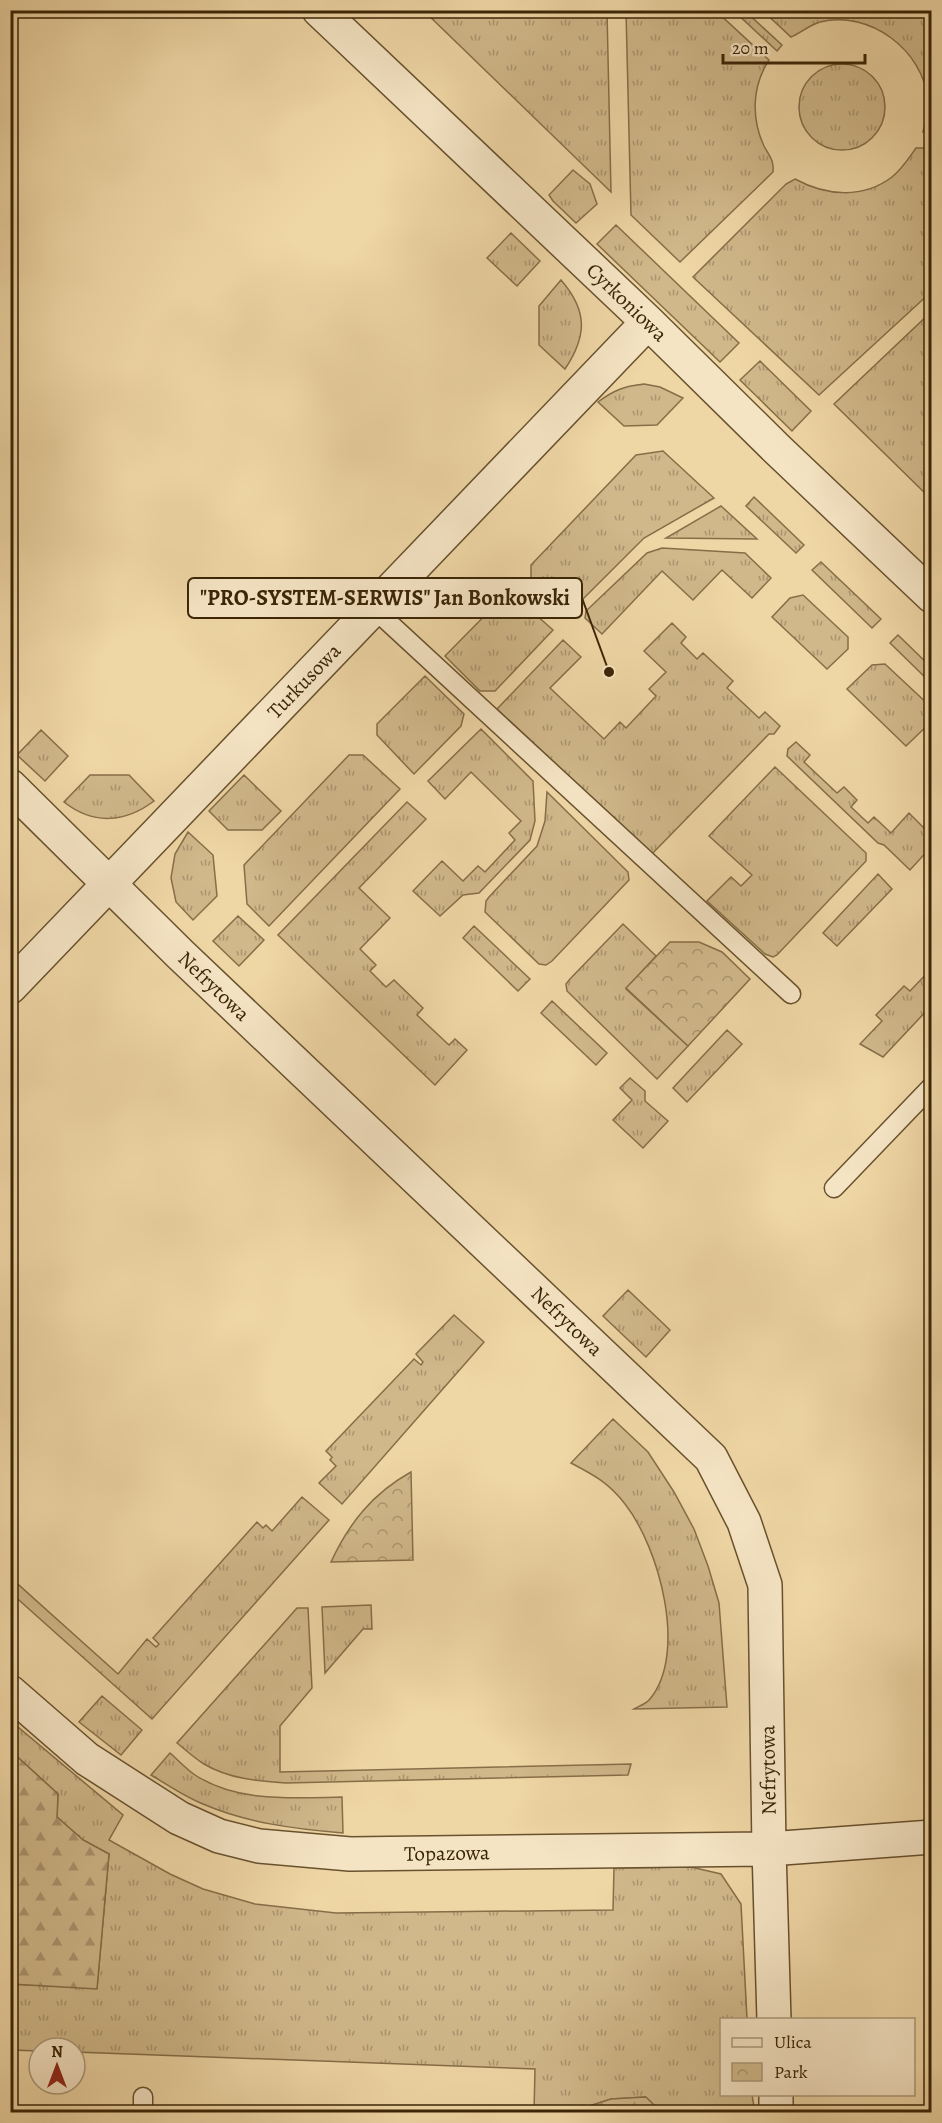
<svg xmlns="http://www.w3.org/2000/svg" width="942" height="2123" font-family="Alegreya,serif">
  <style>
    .grass { fill: url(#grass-tufts); stroke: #866e48; stroke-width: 1.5 }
    .forest { fill: url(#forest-firs); stroke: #866e48; stroke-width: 1.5 }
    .park { fill: url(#park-crowns); stroke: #866e48; stroke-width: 1.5 }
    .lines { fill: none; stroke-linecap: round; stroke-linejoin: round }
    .service-casing { stroke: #68512e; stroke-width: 21 }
    .minor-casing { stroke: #68512e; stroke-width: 36 }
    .service { stroke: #f5e4c4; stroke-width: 18 }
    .minor { stroke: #f5e4c4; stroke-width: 33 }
    .labels { text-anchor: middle; stroke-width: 4.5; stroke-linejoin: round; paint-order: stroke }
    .street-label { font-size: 21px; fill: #3b2506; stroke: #f5e4c4 }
    .leader { fill: none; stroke: #3b2506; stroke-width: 2 }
    .callout-dot { fill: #3b2506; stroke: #f5e4c4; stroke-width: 2 }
    .callout { fill: #f5e4c4; stroke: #3b2506; stroke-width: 2 }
    .callout-label { font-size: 22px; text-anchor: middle; font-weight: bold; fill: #3b2506 }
  </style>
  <defs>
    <pattern id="grass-tufts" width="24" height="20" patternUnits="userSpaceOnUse" patternTransform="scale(1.5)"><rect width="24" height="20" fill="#d0b88a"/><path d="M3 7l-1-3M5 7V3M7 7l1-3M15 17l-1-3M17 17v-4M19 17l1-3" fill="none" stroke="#aa956f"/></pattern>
    <pattern id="forest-firs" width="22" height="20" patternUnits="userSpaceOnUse" patternTransform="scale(1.5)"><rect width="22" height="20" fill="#d0b88a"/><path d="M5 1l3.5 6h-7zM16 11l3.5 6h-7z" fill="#aa956f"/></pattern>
    <pattern id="park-crowns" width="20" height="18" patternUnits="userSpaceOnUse" patternTransform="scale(1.5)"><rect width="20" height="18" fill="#d0b88a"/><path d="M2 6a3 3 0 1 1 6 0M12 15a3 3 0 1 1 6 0" fill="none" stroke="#aa956f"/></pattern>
  </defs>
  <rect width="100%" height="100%" fill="#efd6a5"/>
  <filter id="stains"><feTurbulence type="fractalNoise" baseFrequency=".00333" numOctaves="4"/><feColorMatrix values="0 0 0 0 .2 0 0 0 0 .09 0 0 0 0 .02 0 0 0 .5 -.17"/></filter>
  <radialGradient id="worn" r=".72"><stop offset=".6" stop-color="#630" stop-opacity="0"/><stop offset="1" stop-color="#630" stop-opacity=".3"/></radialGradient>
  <path class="grass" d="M 424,11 L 607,11 L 611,192 Z
    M 626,11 L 716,11 L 769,60 C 752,86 751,118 764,146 C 770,157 774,160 773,172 L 680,262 L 631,215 Z
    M 734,11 L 745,11 L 782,45 L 777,51 Z
    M 763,11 L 931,11 L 931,132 L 923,132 C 925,122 929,110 928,100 C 923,50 870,10 820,22 C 810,25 800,33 791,37 Z
    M799 107a43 43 0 1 1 86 0a43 43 0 1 1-86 0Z
    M 916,148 L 931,148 L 931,292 L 819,395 L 693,277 L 786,184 L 795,179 C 826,196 863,199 892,177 C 902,169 909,158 916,148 Z
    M 573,170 L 590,184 L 597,204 L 576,223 L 553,201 L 549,195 Z
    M 616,225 L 739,343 L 720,362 L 597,244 Z
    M 511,233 L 540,261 L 517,286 L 487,258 Z
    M 561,280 C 588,311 587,336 565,369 L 539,345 L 539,306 Z
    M 931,312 L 931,499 L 834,404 Z
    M 760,361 L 811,411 L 792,431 L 740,380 Z
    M 644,384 L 660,387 L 683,398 L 657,425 L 624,426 L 598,402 C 614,390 625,386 644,384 Z
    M 663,451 L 714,498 L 644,538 L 570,612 L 531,577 L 531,565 L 636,455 Z
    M 754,497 L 804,545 L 796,553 L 746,506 Z
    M 721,506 L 757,539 L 666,538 Z
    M 662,548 L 745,553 L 771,578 L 752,598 L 722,570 L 693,600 L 662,571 L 602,634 L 585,618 L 586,611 L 647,553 Z
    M 821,562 L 881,619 L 872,628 L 812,570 Z
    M 509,591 L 553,630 L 495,691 L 480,691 L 445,656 Z
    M 803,595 L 848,637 L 848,649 L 827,669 L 772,617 L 790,598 Z
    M 672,623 L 686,637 L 681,643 L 697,659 L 703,653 L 733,681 L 727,688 L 759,718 L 765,712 L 780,726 L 774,734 L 769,734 L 650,856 L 497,709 L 563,640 L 581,657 L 550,688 L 604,739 L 620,722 L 626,728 L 656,696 L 649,689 L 666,672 L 644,651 Z
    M 898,635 L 931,667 L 931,683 L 890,643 Z
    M 885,664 L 931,707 L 931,722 L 906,746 L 847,689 L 872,665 Z
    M 425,676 L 464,714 L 461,726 L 414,774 L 377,735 L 377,724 Z
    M 481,729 L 533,781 L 535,821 L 530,840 L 479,893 L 463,895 L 440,916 L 413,891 L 442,861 L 463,881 L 478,866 L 485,872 L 515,840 L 509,833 L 521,821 L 471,772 L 445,799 L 428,781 Z
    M 41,730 L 68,756 L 45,781 L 17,755 Z
    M 796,742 L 810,755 L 804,762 L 837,793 L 844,787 L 857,800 L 851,807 L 868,823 L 874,817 L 891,833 L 909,813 L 931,835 L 931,847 L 910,870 L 884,845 L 878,843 L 787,756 L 788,749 Z
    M 349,755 L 363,755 L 400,789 L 269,926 L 247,904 L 244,865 Z
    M 775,767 L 866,853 L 866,861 L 777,955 L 773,957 L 765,954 L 707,901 L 731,877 L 741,886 L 752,875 L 709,836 Z
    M 90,775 L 129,775 L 154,801 C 125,823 93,825 64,802 Z
    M 244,775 L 281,811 L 262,830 L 228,830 L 209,811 Z
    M 547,792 L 628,872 L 629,880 L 552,961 L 546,965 L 539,964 L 485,912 L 486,901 L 489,897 L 537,846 L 545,821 Z
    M 407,802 L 426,819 L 359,888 L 390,918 L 360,949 L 376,965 L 370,971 L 386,987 L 394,980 L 423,1008 L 417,1015 L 449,1045 L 455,1039 L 467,1050 L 435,1085 L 278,935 Z
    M 188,832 L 213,855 L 217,896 L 193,920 L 176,902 L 171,878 L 175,854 Z
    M 878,874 L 892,889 L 837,946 L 823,933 Z
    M 238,916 L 264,940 L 239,966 L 213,941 Z
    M 623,924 L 656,956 L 626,989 L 688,1046 L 657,1079 L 567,991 L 566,984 L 570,979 Z
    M 474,926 L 530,979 L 518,991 L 463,938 Z
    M 931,969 L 931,1006 L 883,1057 L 860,1044 L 882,1021 L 876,1015 L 904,986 L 910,991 Z
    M 552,1001 L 607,1053 L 596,1065 L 541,1013 Z
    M 727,1030 L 742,1044 L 687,1102 L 673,1088 Z
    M 630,1078 L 645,1091 L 645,1101 L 668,1121 L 643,1148 L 613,1120 L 632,1100 L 620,1088 Z
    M 628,1290 L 670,1330 L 646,1357 L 603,1316 Z
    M 454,1315 L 484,1342 L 342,1504 L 319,1483 L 336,1466 L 330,1460 L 332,1457 L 326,1451 L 414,1359 L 421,1365 L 423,1362 L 416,1354 Z
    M 613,1419 L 648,1452 L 674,1492 L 694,1529 L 708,1566 L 719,1603 L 727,1707 L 634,1709 C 639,1706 646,1704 650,1699 C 688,1653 659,1547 625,1504 C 609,1483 594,1475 571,1463 Z
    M 302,1497 L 329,1520 L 152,1719 L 11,1593 L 11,1578 L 118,1674 L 147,1639 L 156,1647 L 159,1644 L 153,1638 L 257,1522 L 263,1528 L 266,1525 L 272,1531 Z
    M 371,1605 L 372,1629 L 363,1629 L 325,1673 L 322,1607 Z
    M 297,1608 L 308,1608 L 312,1688 L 280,1726 L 280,1772 L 631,1764 L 628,1775 L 286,1783 C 258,1781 229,1779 204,1764 C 194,1758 186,1750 177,1743 Z
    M 102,1696 L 142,1730 L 121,1755 L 79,1722 Z
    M 12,1722 L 123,1815 L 109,1840 L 170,1874 L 203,1889 L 255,1904 L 336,1913 L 613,1910 L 614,1868 L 691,1867 L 721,1874 L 741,1904 L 747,2019 L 722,2020 L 722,2094 L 752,2095 L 755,2112 L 661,2112 L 645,2097 L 611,2099 L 571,2112 L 534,2112 L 535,2069 L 75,2052 L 75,2048 L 39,2048 L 39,2051 L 11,2050 L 11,1984 L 97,1988 L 109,1854 L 83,1840 L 57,1817 L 58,1794 L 11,1751 Z
    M 170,1753 C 178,1760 186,1769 195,1775 C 238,1803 294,1798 342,1797 L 343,1833 C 295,1829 247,1823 203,1804 C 185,1797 168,1785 151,1775 Z"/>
  <path class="forest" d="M 11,1751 L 58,1794 L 57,1817 L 83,1840 L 109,1854 L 97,1989 L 11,1984 Z
    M 646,2097 L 661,2112 L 571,2112 L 611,2099 Z"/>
  <path class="park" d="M 670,942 L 699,942 L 722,952 L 750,979 L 688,1046 L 626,988 Z
    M 411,1472 L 413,1560 L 331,1562 C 349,1523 373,1493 411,1472 Z"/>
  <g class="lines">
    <g class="service-casing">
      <path id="service" d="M 373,608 L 791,994
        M 834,1188 L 932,1086
        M 143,2112 L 143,2097"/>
    </g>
    <g class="minor-casing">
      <path id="minor" d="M 319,10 L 648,322 L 778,450 L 932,596
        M 10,786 L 180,954 L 711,1458 L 744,1522 L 765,1585 L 769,1849 L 774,2020
        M 10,987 L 648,322
        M 10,1692 L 87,1759 L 179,1818 L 219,1836 L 259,1846 L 350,1854 L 769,1849 L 932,1837
        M 776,2094 L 776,2112"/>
    </g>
    <use href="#service" class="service"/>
    <use href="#minor" class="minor"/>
  </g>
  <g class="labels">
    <g class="street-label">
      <text transform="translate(627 302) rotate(44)" y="7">Cyrkoniowa</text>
      <text transform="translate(304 681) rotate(-46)" y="7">Turkusowa</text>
      <text transform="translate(214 986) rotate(44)" y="7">Nefrytowa</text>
      <text transform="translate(567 1321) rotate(44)" y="7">Nefrytowa</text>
      <text transform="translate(768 1770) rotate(-91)" y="7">Nefrytowa</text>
      <text transform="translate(447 1853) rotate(-1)" y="7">Topazowa</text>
    </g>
  </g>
  <path class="leader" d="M609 672L582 598"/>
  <circle class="callout-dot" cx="609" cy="672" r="6"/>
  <rect class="callout" x="188" y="578" width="394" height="40" rx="6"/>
  <g class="callout-label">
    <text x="385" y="605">"PRO-SYSTEM-SERWIS" Jan Bonkowski</text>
  </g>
  <rect width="942" height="2123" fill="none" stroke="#efd6a5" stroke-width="36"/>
  <rect x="12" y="12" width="918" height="2099" fill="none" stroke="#3b2506" stroke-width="3"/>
  <rect x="18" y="18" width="906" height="2087" fill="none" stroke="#3b2506" stroke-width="1.5"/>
  <rect x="720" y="2018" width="195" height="78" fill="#f5e4c4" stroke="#ab9878" stroke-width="1.5"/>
  <rect x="732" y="2038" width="30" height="9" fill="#f5e4c4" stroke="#ab9878" stroke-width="1.5"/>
  <text x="774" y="2048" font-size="18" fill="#3b2506">Ulica</text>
  <rect x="732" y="2063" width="30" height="18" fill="url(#park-crowns)" stroke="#ab9878" stroke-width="1.5"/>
  <text x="774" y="2078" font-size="18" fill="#3b2506">Park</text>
  <g transform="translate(57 2066)"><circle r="28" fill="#f5e4c4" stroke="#ab9878" stroke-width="1.5"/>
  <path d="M0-4.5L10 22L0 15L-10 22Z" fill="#8f2418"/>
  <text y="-9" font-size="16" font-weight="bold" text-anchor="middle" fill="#3b2506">N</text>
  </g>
  <path d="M723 54v9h142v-9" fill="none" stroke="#3b2506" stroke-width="3"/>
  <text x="732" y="54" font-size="18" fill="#3b2506" stroke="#f5e4c4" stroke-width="4.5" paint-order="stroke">20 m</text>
  <rect width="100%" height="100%" filter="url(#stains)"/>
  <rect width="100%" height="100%" fill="url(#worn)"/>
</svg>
